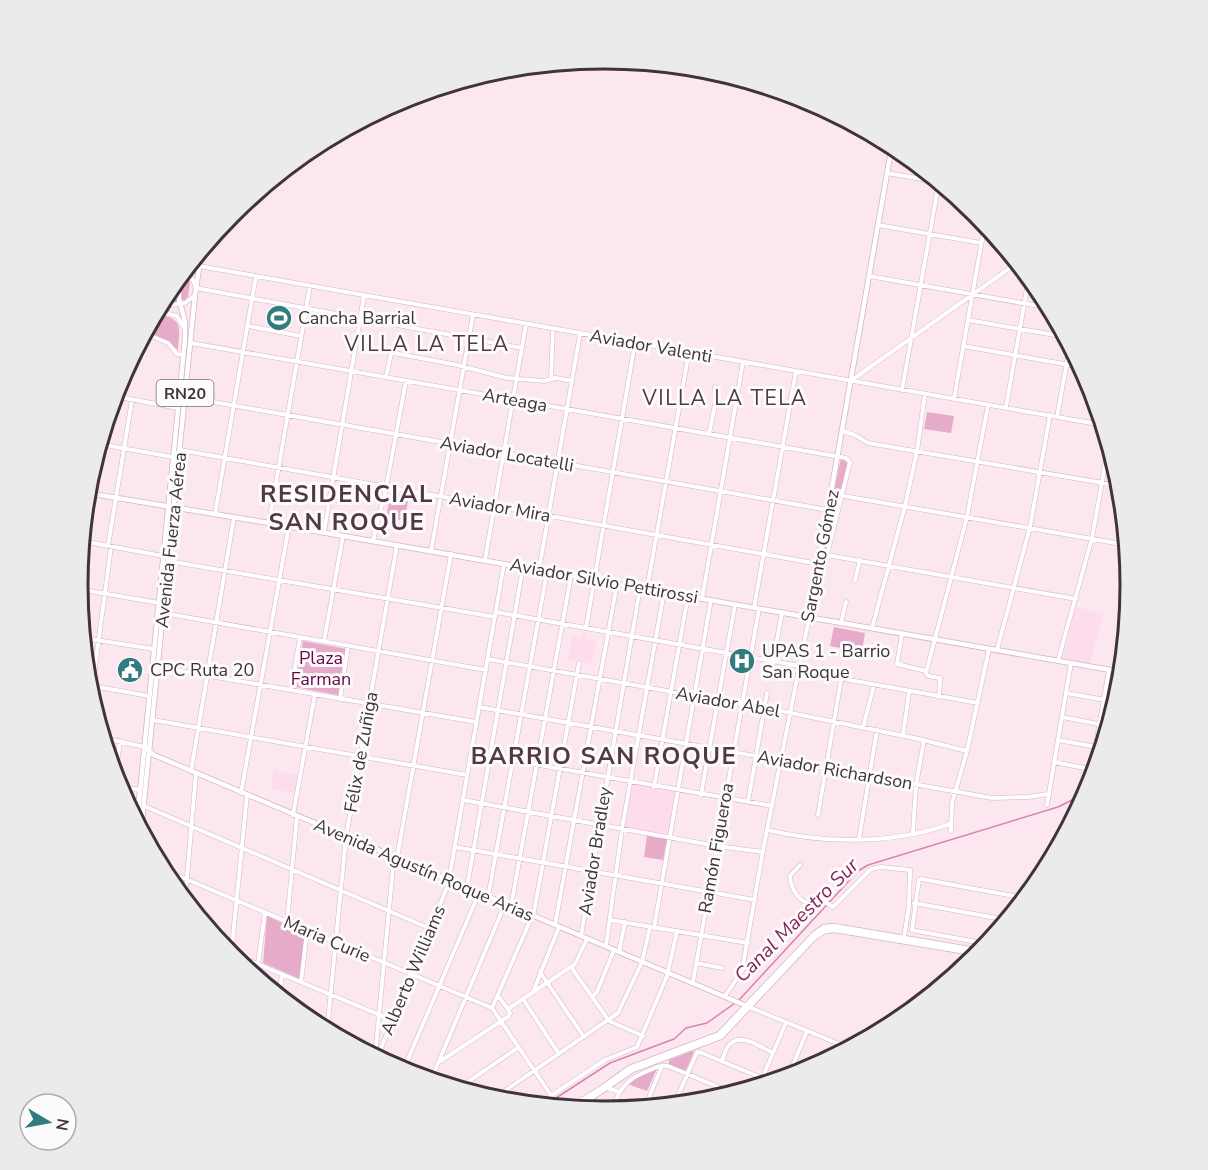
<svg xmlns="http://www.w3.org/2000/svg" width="1208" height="1170" font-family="'Nunito Sans',sans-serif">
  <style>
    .built { fill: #fddceb }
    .green { fill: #e6abc8 }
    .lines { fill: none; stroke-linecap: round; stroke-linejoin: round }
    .stream { stroke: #d784ae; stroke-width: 1.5 }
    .minor-casing { stroke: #d5b4c3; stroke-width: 5 }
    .major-casing { stroke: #d5b4c3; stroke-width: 6 }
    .minor { stroke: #fff; stroke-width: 4 }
    .major { stroke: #fff; stroke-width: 4.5 }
    .labels { text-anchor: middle; stroke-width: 6; stroke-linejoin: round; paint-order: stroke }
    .shield { fill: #fbfbfb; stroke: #786f73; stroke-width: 1.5 }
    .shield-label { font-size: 16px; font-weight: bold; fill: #403339 }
    .poi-label { font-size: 18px; fill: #403339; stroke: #fbfbfb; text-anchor: start }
    .street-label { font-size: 18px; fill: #403339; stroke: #fbfbfb }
    .park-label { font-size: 18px; fill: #6d0649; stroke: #fbfbfb }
    .water-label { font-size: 20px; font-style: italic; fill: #86255e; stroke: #fbfbfb }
    .quarter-label { font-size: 21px; letter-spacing: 1.5px; fill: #523745; stroke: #fbfbfb }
    .district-label { font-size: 24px; font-weight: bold; letter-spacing: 1.5px; fill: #523745; stroke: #fbfbfb }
    .rim { fill: none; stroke: #403339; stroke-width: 3 }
  </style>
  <rect width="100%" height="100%" fill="#fce7f0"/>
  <path class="built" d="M 1076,607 L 1103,614 L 1090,664 L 1062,659 Z
    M 584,629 L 587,630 L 586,639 L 596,641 L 592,664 L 568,659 L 572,637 L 582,638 Z
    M 274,771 L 299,775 L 296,793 L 271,789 Z
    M 633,784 L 677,792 L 669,834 L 625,827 Z"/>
  <path class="green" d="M 179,277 L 176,290 L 178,303 L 160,304 L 166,292 Z
    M 186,277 L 190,282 L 188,297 L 184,301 L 180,296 L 182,282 Z
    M 277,308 L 285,309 L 281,328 L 273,327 Z
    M 155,314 C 183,319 180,324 178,350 L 169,342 L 146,331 Z
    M 927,412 L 954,416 L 951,433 L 924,429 Z
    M 841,458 L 848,463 L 842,494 L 834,492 Z
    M 391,492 L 409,496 L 404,521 L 386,517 Z
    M 833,496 L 841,497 L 826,553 L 823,552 Z
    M 834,627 L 865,633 L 862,652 L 830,646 Z
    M 303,641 L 347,649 L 338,695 L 295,687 Z
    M 647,835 L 667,839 L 663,860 L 644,857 Z
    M 267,916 L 305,933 L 300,979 L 263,963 Z
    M 692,1051 L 694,1052 L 686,1070 L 683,1070 L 669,1065 L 669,1060 Z
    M 657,1069 L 647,1091 L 627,1084 L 637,1077 Z"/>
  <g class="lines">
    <path class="stream" d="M 739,1000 L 858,871 L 868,865 L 1058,807 L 1088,792
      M 556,1098 L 610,1063 L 674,1039 L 686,1028 L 707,1023 L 735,1003
      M 544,1106 L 552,1100"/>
    <g class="minor-casing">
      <path id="minor" d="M 887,173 L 939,182
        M 878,225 L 981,243
        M 199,266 L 1103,425
        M 184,272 L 193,280 L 196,288 L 522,348
        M 869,276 L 1050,308
        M 158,307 L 185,303 L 194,296
        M 156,311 L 177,316 L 184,328
        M 968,320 L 1066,337
        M 248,326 L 301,336
        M 144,333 L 168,343 L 177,354 L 183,355
        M 191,343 L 846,458 L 850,462 L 827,555 L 815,595
        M 963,346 L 1081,367
        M 386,377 L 391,354 L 394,353 L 457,365 L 507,378 L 544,381 L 556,378 L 572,381
        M 551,379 L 553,328
        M 852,380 L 1017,263
        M 902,390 L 939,182
        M 114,396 L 178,408
        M 185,397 L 828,510
        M 121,398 L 124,371
        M 954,399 L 985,223
        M 1006,407 L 1029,277
        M 1057,417 L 1070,345
        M 843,431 L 855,435 L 868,443 L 1121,486
        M 709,434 L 716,400 L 715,387
        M 99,444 L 173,457
        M 180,450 L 819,564
        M 832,494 L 1127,545
        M 215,514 L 256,276
        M 269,523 L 310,286
        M 324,532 L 364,296
        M 82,541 L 163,556
        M 373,541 L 386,488 L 406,381
        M 108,546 L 132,400
        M 431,551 L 473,315
        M 821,554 L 1076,599
        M 485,560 L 526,324
        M 168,561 L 495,617
        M 539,570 L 580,334
        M 855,580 L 860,560
        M 78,589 L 159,603
        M 647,589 L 689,352
        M 702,599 L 743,362
        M 754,608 L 796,371
        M 496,612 L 800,666
        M 163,613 L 486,670
        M 841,623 L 846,602
        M 586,628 L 635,343
        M 872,628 L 905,506 L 917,451 L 925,394
        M 902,634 L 897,664 L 926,671
        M 83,638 L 154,649
        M 324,641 L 343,536
        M 997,650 L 1030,527 L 1050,415
        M 488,659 L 791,713 L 919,739 L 967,751
        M 1058,661 L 1092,538 L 1109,443
        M 158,667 L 476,722
        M 799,671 L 978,703
        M 770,677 L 782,613
        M 87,685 L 149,696
        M 291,690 L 300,637
        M 1066,693 L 1116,702
        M 939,697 L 940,678 L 928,676 L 926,673 L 967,517 L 988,405
        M 91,698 L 111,547
        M 340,699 L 348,646
        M 479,707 L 992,798 L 1028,797 L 1048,794
        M 1062,717 L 1109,726
        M 153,720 L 467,775
        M 863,728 L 874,685
        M 903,735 L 909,692
        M 103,738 L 145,747
        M 1058,740 L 1102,748
        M 471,753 L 772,806
        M 1054,762 L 1095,770
        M 191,771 L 234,517
        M 115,777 L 120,741
        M 1090,779 L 1109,670
        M 118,786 L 140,790
        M 654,787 L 688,596
        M 241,793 L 289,526
        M 701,795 L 735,605
        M 463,800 L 717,846 L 763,852
        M 748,802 L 767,693
        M 1047,805 L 1071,663
        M 144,806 L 431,929
        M 293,815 L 315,694
        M 818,815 L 841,680
        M 768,830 C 824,844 895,844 950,824
        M 951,831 L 952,803 L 967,751 L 989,649
        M 913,832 L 916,785 L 924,740
        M 859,839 L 877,730
        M 455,847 L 755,900
        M 397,858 L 451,554
        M 800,865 L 790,876 C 790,886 799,904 811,903 C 813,903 819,900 821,899 L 833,907 L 871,869 L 881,867 L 910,870 L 909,906 L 904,937
        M 162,869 L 492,1008
        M 467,887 L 523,567
        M 488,897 L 547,572
        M 185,900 L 196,773
        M 914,903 L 1007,920
        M 511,906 L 571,576
        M 1017,907 L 1019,896
        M 610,920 L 748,943
        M 287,922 L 297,816
        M 555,925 L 617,584
        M 654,928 L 711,600
        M 581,936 L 640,588
        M 987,944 L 912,930 L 919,880 L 921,879 L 1025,898
        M 606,946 L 622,829 L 664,592
        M 226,951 L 392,1020
        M 619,952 L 625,922
        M 231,956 L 247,795
        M 696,963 L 722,968
        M 258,964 L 265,913
        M 571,967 L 609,1021 L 643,1036
        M 540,972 L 584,1037
        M 301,982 L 307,931
        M 693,982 L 759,609
        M 533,992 L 559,927
        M 279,996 L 282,974
        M 498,996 L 508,1009
        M 725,996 L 742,971 L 763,850 L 809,618
        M 592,997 L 597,992 L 614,950
        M 523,999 L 559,1054
        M 749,1007 L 849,1048
        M 492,1008 L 534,912 L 579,663
        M 492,1008 L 559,1107
        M 327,1031 L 346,837 L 397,545
        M 375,1057 L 394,857
        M 377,1058 L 448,885 L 504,564
        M 722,1061 C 724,1055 726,1047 731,1043 C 742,1033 762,1048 773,1053
        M 439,1062 L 509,1016 L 510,1013 L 508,1009 L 575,964 L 587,939
        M 403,1071 L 479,893
        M 788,1077 L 807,1031
        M 431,1080 L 505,904
        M 759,1086 L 785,1025
        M 459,1088 L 519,1047
        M 608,1088 L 619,1092
        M 493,1099 L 618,1013 L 642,962 L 650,927
        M 676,1100 L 685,1104
        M 537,1105 L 605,1060 L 637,1047 L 667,976 L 677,931
        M 674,1105 L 697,1052 L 702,1053 L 762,1078
        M 645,1107 L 662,1066
        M 611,1111 C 620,1088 626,1079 650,1070 C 656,1067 661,1065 668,1066 L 733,1093"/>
    </g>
    <g class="major-casing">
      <path id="major" d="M 87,493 L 269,523 L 1122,672
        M 809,618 L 892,145
        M 145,747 L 154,755 L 749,1007
        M 137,822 L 185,339 L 185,322 L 179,299 L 179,285 L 184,272 L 195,258
        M 141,831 L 195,295 L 202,249
        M 569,1108 L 600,1089 L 629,1068 L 719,1034 L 814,934 L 824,927 L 834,926 L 981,951
        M 575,1109 L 633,1070 L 721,1037 L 815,937 L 825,931 L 835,930 L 979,954"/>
    </g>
    <use href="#minor" class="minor"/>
    <use href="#major" class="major"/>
  </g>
  <defs>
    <g id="stadium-disc" transform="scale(1.35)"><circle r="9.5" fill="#327b7e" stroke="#fbfbfb"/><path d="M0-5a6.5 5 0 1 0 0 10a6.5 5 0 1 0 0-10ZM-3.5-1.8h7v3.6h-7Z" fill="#fff"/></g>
    <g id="hospital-disc" transform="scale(1.35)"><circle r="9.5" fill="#327b7e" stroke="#fbfbfb"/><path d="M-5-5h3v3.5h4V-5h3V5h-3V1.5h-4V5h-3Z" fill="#fff"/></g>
    <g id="civic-disc" transform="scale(1.35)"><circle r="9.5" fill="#327b7e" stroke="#fbfbfb"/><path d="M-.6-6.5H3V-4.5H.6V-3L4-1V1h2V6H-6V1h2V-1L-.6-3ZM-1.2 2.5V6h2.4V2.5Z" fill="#fff"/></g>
  </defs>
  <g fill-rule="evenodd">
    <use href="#stadium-disc" x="279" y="318"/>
    <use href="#hospital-disc" x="742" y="661"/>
    <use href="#civic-disc" x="130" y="670"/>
  </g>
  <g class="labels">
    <rect class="shield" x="156.5" y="380" width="57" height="26" rx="4.5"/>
    <g class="shield-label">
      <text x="185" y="399">RN20</text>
    </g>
    <g class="poi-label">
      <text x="298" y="324">Cancha Barrial</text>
      <text x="762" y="657">UPAS 1 - Barrio<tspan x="762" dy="21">San Roque</tspan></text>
      <text x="150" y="676">CPC Ruta 20</text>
    </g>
    <g class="street-label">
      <text transform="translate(651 346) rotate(10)" y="6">Aviador Valenti</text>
      <text transform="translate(515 400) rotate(10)" y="6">Arteaga</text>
      <text transform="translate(507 454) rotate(10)" y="6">Aviador Locatelli</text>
      <text transform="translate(500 507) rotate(10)" y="6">Aviador Mira</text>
      <text transform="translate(171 540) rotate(-84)" y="6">Avenida Fuerza Aérea</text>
      <text transform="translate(820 556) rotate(-79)" y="6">Sargento Gómez</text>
      <text transform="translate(604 581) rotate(10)" y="6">Aviador Silvio Pettirossi</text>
      <text transform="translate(728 702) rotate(10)" y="6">Aviador Abel</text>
      <text transform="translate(361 752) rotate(-80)" y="6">Félix de Zuñiga</text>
      <text transform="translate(835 770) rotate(10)" y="6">Aviador Richardson</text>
      <text transform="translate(716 848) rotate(-80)" y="6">Ramón Figueroa</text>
      <text transform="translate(595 851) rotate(-81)" y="6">Aviador Bradley</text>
      <text transform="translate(424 870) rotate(23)" y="6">Avenida Agustín Roque Arias</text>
      <text transform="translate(327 939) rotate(23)" y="6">Maria Curie</text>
      <text transform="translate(413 970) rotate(-67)" y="6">Alberto Williams</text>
    </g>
    <g class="park-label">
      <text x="321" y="664">Plaza<tspan x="321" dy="21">Farman</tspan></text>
    </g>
    <g class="water-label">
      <text transform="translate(796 920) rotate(-45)" y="7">Canal Maestro Sur</text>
    </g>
    <g class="quarter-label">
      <text x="427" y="351">VILLA LA TELA</text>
      <text x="725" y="405">VILLA LA TELA</text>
    </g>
    <g class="district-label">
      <text x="347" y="502">RESIDENCIAL<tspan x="347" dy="28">SAN ROQUE</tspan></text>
      <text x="604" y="764">BARRIO SAN ROQUE</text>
    </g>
  </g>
  <path d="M0 0H1208V1170H0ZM88 585a516 516 0 1 1 1032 0a516 516 0 1 1-1032 0Z" fill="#ecebeb" fill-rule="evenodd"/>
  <path class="rim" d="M88 585a516 516 0 1 1 1032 0a516 516 0 1 1-1032 0Z"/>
  <g transform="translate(48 1122) rotate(100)"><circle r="28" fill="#fbfbfb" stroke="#b0abad" stroke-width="1.5"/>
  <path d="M0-4.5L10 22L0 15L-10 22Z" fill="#327b7e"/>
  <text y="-9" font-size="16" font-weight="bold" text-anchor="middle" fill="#403339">N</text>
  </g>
</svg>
